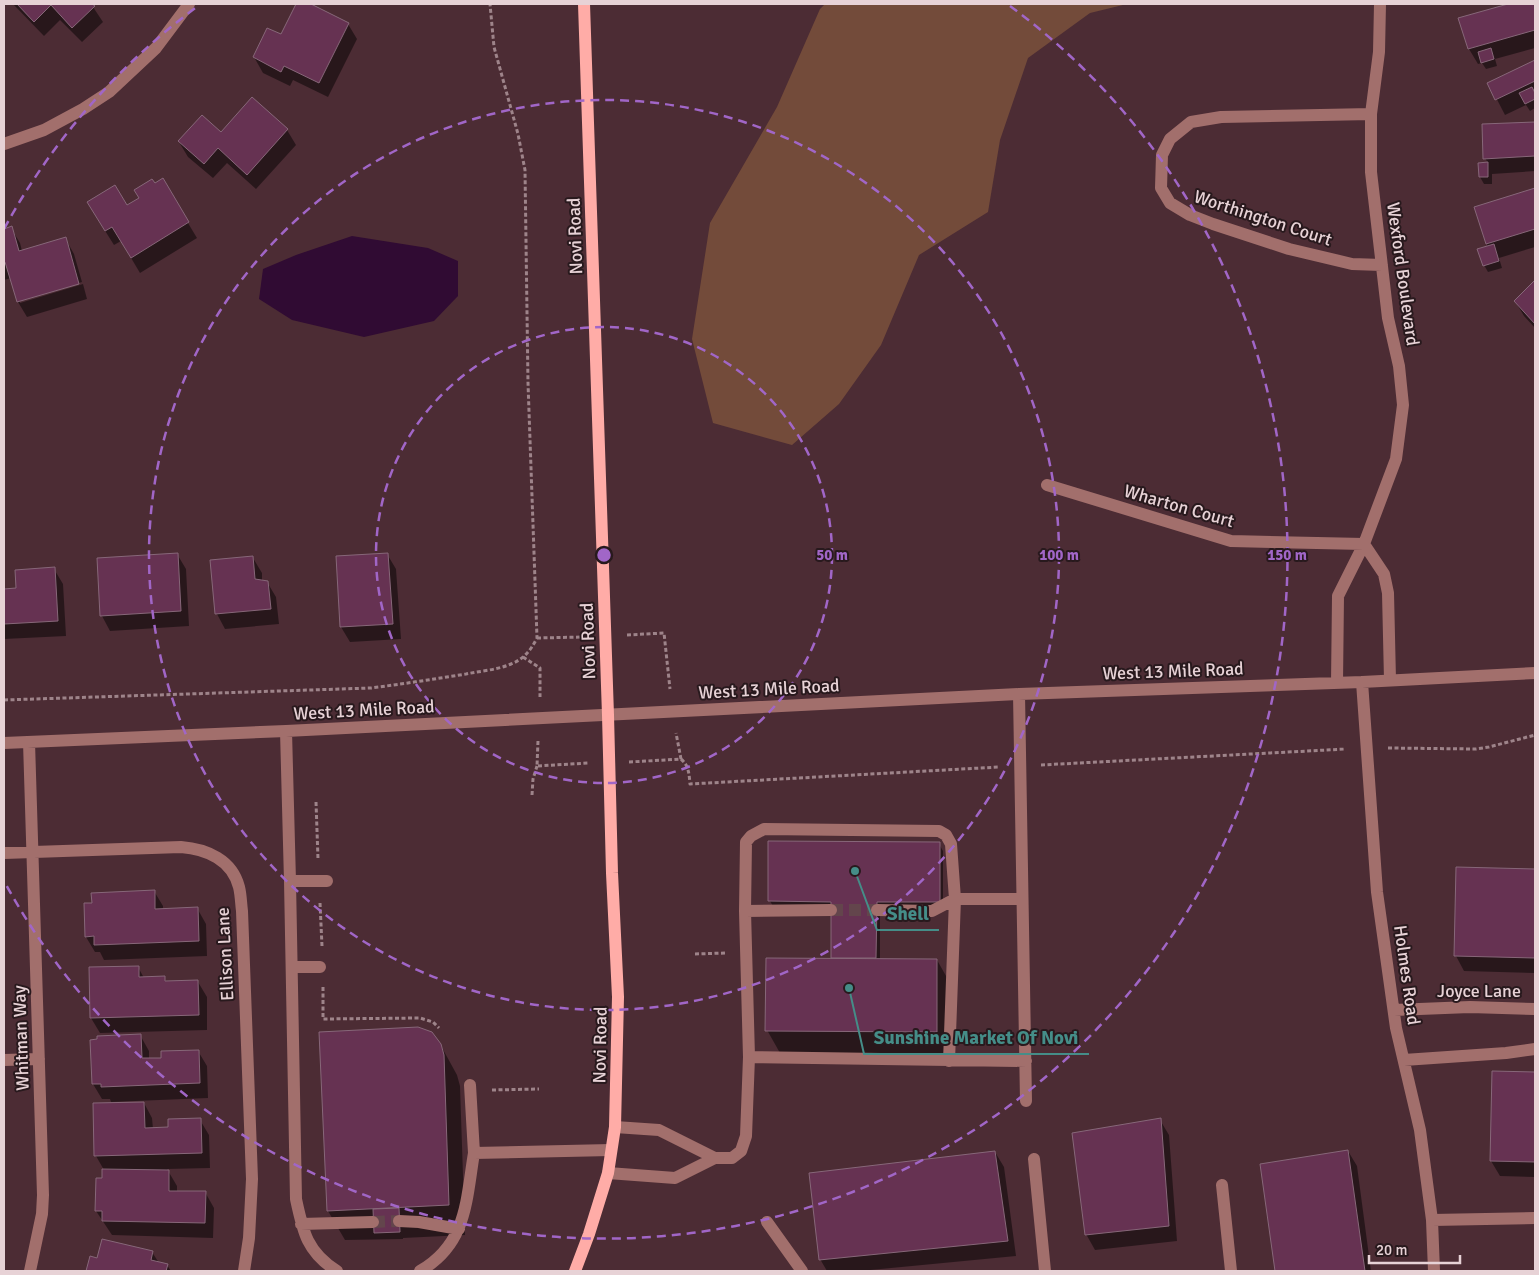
<svg xmlns="http://www.w3.org/2000/svg" width="1539" height="1275" font-family="Signika,sans-serif">
  <style>
    .green { fill: #734b3a }
    .water { fill: #300b33 }
    .shadow { fill: #0007 }
    .building { fill: #663252; stroke: #876779 }
    .lines { fill: none; stroke-linecap: round; stroke-linejoin: round }
    .minor-tunnel { stroke: #63454c; stroke-width: 12; stroke-dasharray: 12 6; stroke-linecap: butt }
    .path { stroke: #9e848a; stroke-width: 3; stroke-dasharray: 4 2.5; stroke-linecap: butt }
    .minor { stroke: #a26f6c; stroke-width: 12 }
    .major { stroke: #ffaca7; stroke-width: 12 }
    .ring { fill: none; stroke: #a166c7; stroke-width: 2.5; stroke-dasharray: 9 6 }
    .labels { text-anchor: middle; stroke-width: 4; stroke-linejoin: round; paint-order: stroke }
    .street-label { font-size: 18px; fill: #e7d2d6; stroke: #28191d }
    .centre { fill: #a166c7; stroke: #28191d; stroke-width: 2.5 }
    .ring-label { font-size: 15px; text-anchor: middle; font-weight: bold; fill: #a166c7; stroke: #28191d; stroke-width: 4; stroke-linejoin: round; paint-order: stroke }
    .leader { fill: none; stroke: #458d88; stroke-width: 2 }
    .callout-dot { fill: #458d88; stroke: #28191d; stroke-width: 2 }
    .callout-label { font-size: 19px; text-anchor: middle; font-weight: bold; fill: #458d88; stroke: #28191d; stroke-width: 4; stroke-linejoin: round; paint-order: stroke }
  </style>
  <rect width="100%" height="100%" fill="#4c2c34"/>
  <path class="green" d="M 825,4 L 1127,4 L 1090,13 L 1028,58 L 1000,140 L 988,212 L 919,255 L 881,345 L 839,404 L 792,445 L 713,423 L 692,339 L 710,223 L 777,107 L 820,9 Z"/>
  <path class="water" d="M 352,236 L 428,248 L 458,261 L 458,296 L 434,321 L 364,337 L 292,320 L 259,299 L 263,269 L 296,255 Z"/>
  <path class="shadow" d="M 13,4 L 91,4 L 103,22 L 82,42 L 60,20 L 44,36 Z
    M 297,4 L 308,4 L 348,24 L 357,39 L 328,97 L 293,80 L 290,86 L 263,73 L 254,57 L 281,36 Z
    M 1513,4 L 1535,4 L 1535,48 L 1495,59 L 1497,66 L 1486,69 L 1482,63 L 1478,64 L 1469,49 L 1460,19 Z
    M 1535,61 L 1535,108 L 1530,111 L 1526,105 L 1505,115 L 1489,84 Z
    M 1535,123 L 1535,171 L 1492,174 L 1492,184 L 1484,184 L 1480,177 L 1488,163 L 1485,158 L 1483,125 Z
    M 287,130 L 296,145 L 256,189 L 227,163 L 213,178 L 188,157 L 179,142 L 221,134 Z
    M 162,180 L 197,238 L 140,273 L 121,241 L 114,245 L 97,218 L 127,206 L 140,199 L 154,185 Z
    M 1535,189 L 1535,247 L 1499,258 L 1502,268 L 1488,272 L 1484,265 L 1488,247 L 1475,208 Z
    M 11,228 L 20,243 L 22,251 L 65,238 L 74,254 L 82,282 L 20,300 L 20,303 L 83,284 L 87,299 L 27,317 L 18,302 L 11,278 L 4,280 L 4,230 Z
    M 1535,282 L 1535,328 L 1524,316 L 1515,301 Z
    M 177,554 L 186,569 L 189,626 L 110,631 L 102,616 Z
    M 387,554 L 396,569 L 401,639 L 350,642 L 341,627 Z
    M 253,558 L 262,573 L 262,581 L 267,582 L 276,597 L 279,624 L 225,629 L 217,614 Z
    M 54,569 L 63,584 L 66,636 L 4,639 L 4,590 L 17,589 Z
    M 939,844 L 943,851 L 943,909 L 880,909 L 880,960 L 937,960 L 950,983 L 950,1054 L 780,1053 L 767,1030 L 832,959 L 832,909 L 774,908 L 770,901 Z
    M 1457,869 L 1535,870 L 1535,973 L 1464,971 L 1456,956 Z
    M 154,891 L 163,906 L 163,910 L 197,908 L 206,924 L 207,956 L 104,960 L 100,952 L 95,952 L 86,937 L 93,904 Z
    M 138,967 L 144,978 L 164,978 L 167,983 L 198,982 L 207,997 L 207,1030 L 100,1033 L 91,1018 Z
    M 140,1035 L 149,1051 L 149,1059 L 163,1059 L 198,1051 L 207,1066 L 208,1098 L 111,1102 L 110,1099 L 102,1099 L 93,1084 Z
    M 440,1044 L 457,1075 L 460,1086 L 465,1235 L 403,1238 L 403,1239 L 345,1240 L 328,1211 Z
    M 1493,1073 L 1535,1074 L 1535,1177 L 1500,1176 L 1491,1161 Z
    M 144,1103 L 152,1118 L 153,1129 L 169,1128 L 200,1120 L 209,1135 L 210,1168 L 167,1169 L 177,1186 L 177,1192 L 205,1192 L 214,1208 L 213,1238 L 112,1235 L 96,1211 L 97,1179 L 103,1179 L 104,1170 L 96,1156 Z
    M 1160,1120 L 1169,1135 L 1177,1241 L 1095,1250 L 1086,1234 Z
    M 1348,1151 L 1357,1166 L 1371,1271 L 1276,1271 L 1262,1166 Z
    M 995,1152 L 1004,1167 L 1016,1256 L 860,1271 L 827,1271 L 820,1259 Z
    M 152,1252 L 159,1263 L 167,1265 L 171,1271 L 87,1270 L 98,1260 Z"/>
  <path class="building" d="M 17,4 L 92,4 L 95,6 L 72,28 L 51,5 L 34,22 Z
    M 296,4 L 311,4 L 349,23 L 319,83 L 284,66 L 281,72 L 253,57 L 267,28 L 281,34 Z
    M 1508,4 L 1535,4 L 1535,30 L 1468,49 L 1458,18 Z
    M 1491,48 L 1494,59 L 1481,63 L 1478,52 Z
    M 1535,60 L 1535,81 L 1495,100 L 1487,83 Z
    M 1532,87 L 1535,93 L 1535,99 L 1525,104 L 1519,93 Z
    M 252,97 L 288,129 L 247,175 L 218,148 L 204,164 L 178,141 L 202,115 L 221,132 Z
    M 1535,122 L 1535,156 L 1483,159 L 1482,124 Z
    M 1488,162 L 1488,177 L 1479,177 L 1478,163 Z
    M 163,178 L 189,222 L 131,258 L 112,227 L 105,231 L 87,202 L 115,185 L 127,205 L 139,198 L 134,190 L 152,179 L 155,183 Z
    M 1535,188 L 1535,229 L 1486,244 L 1474,207 Z
    M 12,226 L 19,251 L 66,237 L 79,284 L 17,302 L 5,262 L 4,263 L 4,229 Z
    M 1494,244 L 1499,261 L 1483,266 L 1477,249 Z
    M 1535,280 L 1535,324 L 1514,301 Z
    M 178,553 L 181,611 L 100,616 L 97,558 Z
    M 388,553 L 393,624 L 340,627 L 336,556 Z
    M 253,556 L 255,579 L 268,581 L 271,609 L 215,614 L 210,560 Z
    M 55,567 L 58,621 L 4,624 L 4,589 L 16,588 L 15,570 Z
    M 768,841 L 940,842 L 940,902 L 877,902 L 876,958 L 831,958 L 831,902 L 768,901 Z
    M 1456,867 L 1535,869 L 1535,958 L 1454,956 Z
    M 155,890 L 155,909 L 198,907 L 199,941 L 94,945 L 94,936 L 85,937 L 84,903 L 92,903 L 91,893 Z
    M 766,958 L 937,959 L 937,1032 L 765,1031 Z
    M 139,966 L 139,977 L 165,976 L 165,981 L 198,980 L 199,1015 L 90,1018 L 89,967 Z
    M 418,1027 L 432,1032 L 441,1044 L 444,1055 L 449,1205 L 327,1211 L 319,1032 Z
    M 141,1034 L 142,1058 L 161,1058 L 161,1051 L 199,1050 L 200,1083 L 101,1087 L 101,1084 L 92,1084 L 90,1040 L 97,1039 L 97,1036 Z
    M 1492,1071 L 1535,1072 L 1535,1162 L 1490,1161 Z
    M 144,1102 L 145,1128 L 168,1127 L 168,1119 L 201,1118 L 202,1153 L 94,1156 L 93,1103 Z
    M 1161,1118 L 1169,1226 L 1085,1235 L 1072,1133 Z
    M 1348,1150 L 1365,1271 L 1275,1271 L 1260,1164 Z
    M 995,1151 L 1008,1241 L 819,1260 L 809,1173 Z
    M 102,1169 L 169,1170 L 169,1191 L 206,1191 L 205,1223 L 102,1221 L 102,1211 L 95,1211 L 96,1178 L 102,1178 Z
    M 399,1208 L 400,1232 L 374,1233 L 373,1209 Z
    M 102,1239 L 153,1251 L 151,1260 L 168,1264 L 166,1271 L 86,1271 L 90,1256 L 97,1258 Z"/>
  <g class="lines">
    <path class="minor-tunnel" d="M 831,910 L 877,910
      M 373,1222 L 399,1221"/>
    <path class="path" d="M 627,635 L 664,633 L 670,689
      M 537,638 L 583,637
      M 523,657 L 540,668 L 540,697
      M 4,700 L 371,688 C 403,684 434,679 466,674 C 480,671 497,670 511,664 C 524,659 531,650 537,638 L 528,383 L 525,170 L 518,134 L 494,47 L 490,4
      M 538,741 L 537,766 L 588,763
      M 1388,748 L 1476,749 L 1489,747 L 1535,735
      M 681,759 C 689,766 689,774 690,784 L 999,767
      M 629,762 L 681,759 L 676,733
      M 1041,765 L 1346,749
      M 532,795 L 533,779 L 537,766
      M 316,802 L 318,859
      M 320,903 L 322,946
      M 695,954 L 725,953
      M 323,987 L 323,1019 L 420,1018 L 433,1022 L 439,1028
      M 492,1090 L 539,1089"/>
    <path class="minor" d="M 1371,114 L 1221,117 L 1191,122 L 1170,139 L 1162,155 L 1161,188 L 1170,203 L 1190,215 L 1213,224 L 1289,249 L 1352,264 L 1382,265
      M 4,144 L 44,130 L 83,109 L 109,92 L 156,48 L 189,4
      M 1047,485 L 1231,541 L 1364,544
      M 1364,544 L 1384,574 L 1388,593 L 1390,680
      M 1362,682 L 1377,892 L 1396,1028 L 1420,1130 L 1432,1220 L 1434,1271
      M 1337,683 L 1338,596 L 1364,544 L 1396,459 L 1403,405 L 1399,366 L 1388,318 L 1371,172 L 1371,114 L 1379,52 L 1380,4
      M 1019,694 L 1026,1101
      M 286,731 L 290,881
      M 29,742 L 43,1195 L 42,1214 L 30,1271
      M 4,743 L 286,731 L 1019,694 L 1362,682 L 1535,673
      M 4,853 L 181,847 C 207,849 232,860 239,887 C 241,895 241,904 242,911 L 252,1179 L 249,1238 L 244,1271
      M 327,881 L 290,881 L 296,1199 C 303,1232 307,1252 337,1271
      M 877,910 L 932,911 L 955,899 L 1022,899
      M 745,911 L 746,842 L 751,836 L 764,829 L 939,831 L 946,835 L 951,844 L 955,899 L 949,1061
      M 292,967 L 320,967
      M 1394,1010 L 1470,1007 L 1535,1009
      M 749,1057 L 1026,1061
      M 4,1060 L 39,1059
      M 1404,1060 L 1506,1053 L 1535,1049
      M 470,1085 L 474,1153 L 611,1150
      M 615,1127 L 659,1130 L 715,1158
      M 1034,1159 L 1045,1271
      M 608,1173 L 675,1178 L 715,1158 L 732,1158 L 741,1151 L 746,1136 L 749,1057 L 745,911 L 831,910
      M 1222,1185 L 1231,1271
      M 1432,1220 L 1535,1218
      M 399,1221 L 419,1222 L 459,1229
      M 767,1222 L 802,1271
      M 301,1224 L 373,1222
      M 420,1271 C 467,1244 466,1201 474,1153"/>
    <path class="major" d="M 575,1271 L 589,1234 L 608,1173 L 615,1127 L 618,997 L 612,873 L 608,715 L 584,4"/>
  </g>
  <g class="ring">
    <circle cx="604" cy="555" r="228"/>
    <circle cx="604" cy="555" r="455"/>
    <path d="M4 229A683 683 0 0 1 198 6M1010 6A683 683 0 1 1 4 881"/>
  </g>
  <g class="labels">
    <g class="street-label">
      <text transform="translate(1263 218) rotate(18)" y="6">Worthington Court</text>
      <text transform="translate(575 236) rotate(-92)" y="6">Novi Road</text>
      <text transform="translate(1403 274) rotate(82)" y="6">Wexford Boulevard</text>
      <text transform="translate(1179 506) rotate(16)" y="6">Wharton Court</text>
      <text transform="translate(588 641) rotate(-92)" y="6">Novi Road</text>
      <text transform="translate(1173 671) rotate(-2)" y="6">West 13 Mile Road</text>
      <text transform="translate(769 689) rotate(-3)" y="6">West 13 Mile Road</text>
      <text transform="translate(364 710) rotate(-3)" y="6">West 13 Mile Road</text>
      <text transform="translate(225 954) rotate(-93)" y="6">Ellison Lane</text>
      <text transform="translate(1407 975) rotate(82)" y="6">Holmes Road</text>
      <text x="1479" y="997">Joyce Lane</text>
      <text transform="translate(21 1038) rotate(-92)" y="6">Whitman Way</text>
      <text transform="translate(600 1045) rotate(-89)" y="6">Novi Road</text>
    </g>
  </g>
  <circle cx="604" cy="555" r="8" class="centre"/>
  <g class="ring-label">
    <text x="832" y="560">50 m</text>
    <text x="1059" y="560">100 m</text>
    <text x="1287" y="560">150 m</text>
  </g>
  <path class="leader" d="M855 871L877 930H939M849 988L864 1054H1089"/>
  <g class="callout-dot">
    <circle cx="855" cy="871" r="5"/>
    <circle cx="849" cy="988" r="5"/>
  </g>
  <g class="callout-label">
    <text x="908" y="920">Shell</text>
    <text x="976" y="1044">Sunshine Market Of Novi</text>
  </g>
  <rect width="1539" height="1275" fill="none" stroke="#e7d2d6" stroke-width="10"/>
  <path d="M1369 1255v8h91v-8" fill="none" stroke="#e7d2d6" stroke-width="2.5"/>
  <text x="1376" y="1255" font-size="15" fill="#e7d2d6" stroke="#28191d" stroke-width="4" paint-order="stroke">20 m</text>
</svg>
